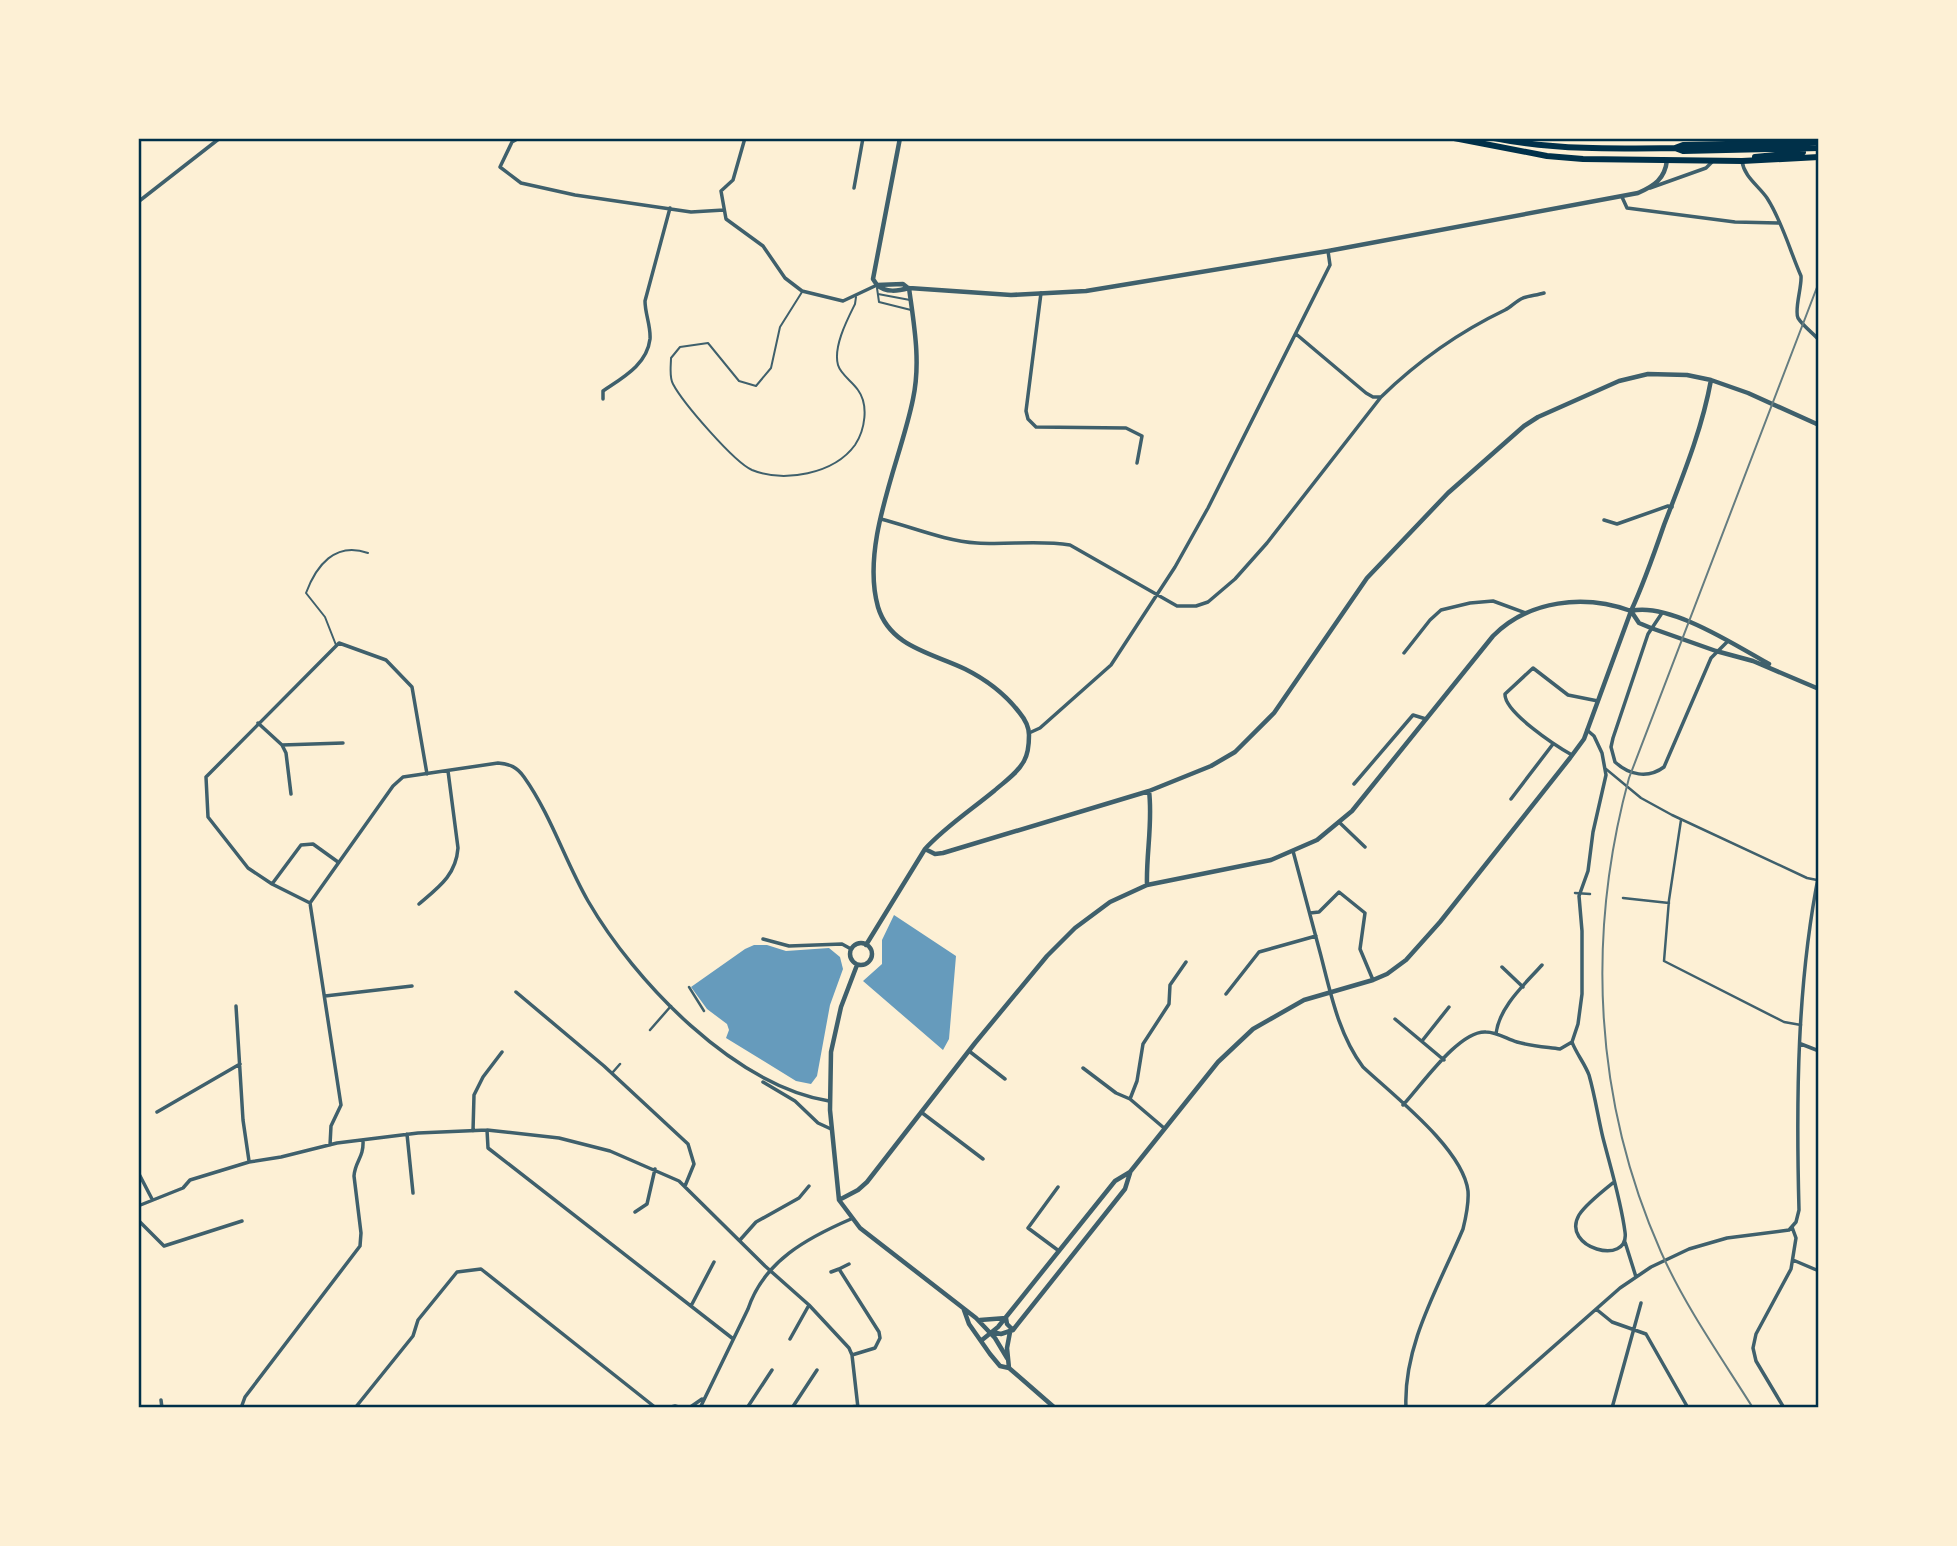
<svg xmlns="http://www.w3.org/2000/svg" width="1957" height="1546" font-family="Arial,sans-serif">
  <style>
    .water { fill: #669bbc }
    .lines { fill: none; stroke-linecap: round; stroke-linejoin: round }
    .service { stroke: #3f606c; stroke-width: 2 }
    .pedestrian { stroke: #3f606c; stroke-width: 2.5 }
    .minor { stroke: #3f606c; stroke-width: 3.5 }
    .tertiary { stroke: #3f606c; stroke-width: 4.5 }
    .primary { stroke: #003049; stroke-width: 6 }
    .tram { stroke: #657d81; stroke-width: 2 }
    .neatline { fill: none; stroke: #003049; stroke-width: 2.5 }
  </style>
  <rect width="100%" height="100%" fill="#fdf0d5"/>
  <path class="water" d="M 894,915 L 956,956 L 949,1039 L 943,1050 L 863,981 L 882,964 L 882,940 Z
    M 754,945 L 767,945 L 786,951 L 829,948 L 840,957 L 843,969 L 830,1005 L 817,1076 L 811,1084 L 796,1081 L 726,1038 L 729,1030 L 727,1024 L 707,1009 L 691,987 L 745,949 Z"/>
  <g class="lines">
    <path class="service" d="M 877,288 L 879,302 L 911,310
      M 802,292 L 780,327 L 771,368 L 756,386 L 739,381 L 708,343 L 680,347 L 671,358 C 671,366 669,377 673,384 C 683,403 734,462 752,470 C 784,483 834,474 855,445 C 865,430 869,405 858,390 C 852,381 841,375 838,365 C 833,347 847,320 855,304 L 856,297
      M 878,294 L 910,300
      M 336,645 L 325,617 L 306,593 C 316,566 335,541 368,553"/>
    <path class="pedestrian" d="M 1606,769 L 1641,798 L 1672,815 L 1807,878 L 1817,880
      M 1681,820 L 1669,900 L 1664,961 L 1784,1022 L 1801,1025
      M 1575,893 L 1590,894
      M 1623,898 L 1669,903
      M 689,987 L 704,1011
      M 650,1030 L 671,1006
      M 613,1072 L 620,1064"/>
    <path class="minor" d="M 519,138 L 512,142 L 500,167 L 521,183 L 575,195 L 691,212 L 724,210
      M 745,138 L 733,180 L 721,191 L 726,219 L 763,246 L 785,278 L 802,291 L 843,301 L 877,285
      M 1742,161 C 1744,177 1759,186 1767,198 C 1782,221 1790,251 1801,276 C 1802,287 1794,310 1798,318 C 1803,326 1813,333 1819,340
      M 854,188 L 863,138
      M 1650,188 L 1706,168 L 1713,161
      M 1622,197 L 1627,208 L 1735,222 L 1778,223
      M 138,202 L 220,138
      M 1041,293 L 1026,411 L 1028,419 L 1036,427 L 1126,428 L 1142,436 L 1137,463
      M 1296,334 L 1366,393 L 1373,397 L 1381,397 C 1418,361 1457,333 1505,310 C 1511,307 1516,301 1523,298 C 1529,296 1537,295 1544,293
      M 603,399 L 603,391 C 622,378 647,365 650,339 C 651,326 645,314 645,301 L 670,208
      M 881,519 C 912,527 945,541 977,543 C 1008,545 1039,540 1070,545 L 1177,606 L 1196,606 L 1208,602 L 1235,579 L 1267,543 L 1381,397
      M 1604,520 L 1617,524 L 1668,506 L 1672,507
      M 1662,613 L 1648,634 L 1613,738 L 1611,747 L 1615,762 C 1629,775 1648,779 1664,767 L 1711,658 L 1727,642
      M 1404,653 L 1430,620 L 1441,610 L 1470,603 L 1493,601 L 1526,613
      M 258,723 L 282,745 L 286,753 L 291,794
      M 1029,733 L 1040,728 L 1111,665 L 1175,567 L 1208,508 L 1330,265 L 1328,251
      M 282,745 L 343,743
      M 1572,755 C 1556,746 1504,712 1505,694 L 1533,668 L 1568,695 L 1598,701
      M 1354,784 L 1413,715 L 1426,719
      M 1511,799 L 1553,744
      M 1340,823 L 1365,847
      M 1293,851 C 1302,886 1312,921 1321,956 C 1331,995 1339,1035 1363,1067 C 1394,1096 1463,1149 1468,1191 C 1469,1204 1466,1217 1463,1229 C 1439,1286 1403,1345 1406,1408
      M 272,884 L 301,845 L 313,844 L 338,862
      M 310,903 L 272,884 L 248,868 L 208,817 L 206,777 L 339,643 L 386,660 L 412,687 L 427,774
      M 419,904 C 439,887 456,875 458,848 L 448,771
      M 1310,913 L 1319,912 L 1339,892 L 1365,913 L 1360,949 L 1373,980
      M 763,939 L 789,946 L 842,944 L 851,949
      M 1502,967 L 1523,987
      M 516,992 L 604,1066 L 688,1144 L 694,1164 L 685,1186
      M 1226,994 L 1259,952 L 1316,936
      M 325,996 L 412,986
      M 236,1006 L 243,1120 L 249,1161
      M 1395,1019 L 1444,1060
      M 1496,1034 C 1499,1007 1524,985 1542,965
      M 1422,1041 L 1449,1007
      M 1572,1042 C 1576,1053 1585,1064 1589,1075 C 1595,1096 1598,1117 1603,1138 C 1611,1169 1621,1201 1625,1232 C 1630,1267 1560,1248 1579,1215 C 1585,1205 1604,1190 1614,1182
      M 1572,1042 L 1578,1024 L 1582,994 L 1582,931 L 1579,896 L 1588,871 L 1593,832 L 1606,775 L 1602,753 L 1594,736 L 1587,730
      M 1801,1044 L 1819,1051
      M 969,1051 L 1005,1079
      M 1083,1068 L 1116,1093 L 1130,1099 L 1164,1128
      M 763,1082 L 795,1101 L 818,1123 L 831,1129
      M 1130,1099 L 1137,1081 L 1143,1044 L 1169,1004 L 1170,985 L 1186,962
      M 1403,1105 C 1421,1086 1459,1030 1486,1032 C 1497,1032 1507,1039 1517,1042 C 1531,1046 1546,1047 1560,1049 L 1572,1042
      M 157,1112 L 240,1064
      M 921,1112 L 983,1159
      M 487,1130 L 488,1148 L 732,1338
      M 473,1131 L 474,1095 L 483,1077 L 502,1052
      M 407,1134 L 413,1193
      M 330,1145 L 331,1126 L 341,1105 L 310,903 L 393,786 L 403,777 L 498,763 C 510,764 517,767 524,777 C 551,815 565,861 588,901 C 635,982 734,1085 829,1101
      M 138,1172 L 152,1199
      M 1058,1187 L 1028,1228 L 1059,1251
      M 138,1206 L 183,1188 L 190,1180 L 249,1162 L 281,1157 L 337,1143 L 418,1133 L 487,1130 L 559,1138 L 610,1151 L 679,1181 L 765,1266 L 809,1305 L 849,1348 L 852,1355 L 858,1408
      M 635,1212 L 647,1204 L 655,1169
      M 138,1220 L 164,1246 L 242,1221
      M 740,1240 L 756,1222 L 799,1198 L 809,1186
      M 1625,1242 L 1636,1277
      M 1793,1260 L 1819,1271
      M 839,1269 L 849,1264
      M 831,1272 L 839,1269 L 879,1332 L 880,1338 L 875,1348 L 852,1355
      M 691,1306 L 714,1262
      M 1596,1309 L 1612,1322 L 1646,1334 L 1688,1408
      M 790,1339 L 809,1305
      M 161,1400 L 162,1408
      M 241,1408 L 245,1397 L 360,1246 L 361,1233 L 354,1176 C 355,1161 364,1158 363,1140
      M 355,1408 L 413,1336 L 418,1320 L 457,1272 L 481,1269 L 656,1408
      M 482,1408 L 485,1408
      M 667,1408 L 675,1406 L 682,1408
      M 689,1408 L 702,1399
      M 700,1408 L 748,1309 C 764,1261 807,1238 851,1219
      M 747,1408 L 772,1370
      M 792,1408 L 817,1370
      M 843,1408 L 858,1406
      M 1484,1408 L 1620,1288 L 1651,1267 L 1689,1249 L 1727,1238 L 1789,1230 L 1796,1222 L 1799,1210 C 1796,1098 1797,983 1819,873
      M 1612,1408 L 1641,1303
      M 1784,1408 L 1756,1361 L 1753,1348 L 1756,1334 L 1791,1269 L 1796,1238 L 1792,1227"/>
    <path class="tertiary" d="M 877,285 C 886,293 898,291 909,288 L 1011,295 L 1086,291 L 1328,251 L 1638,193 C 1654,186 1665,179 1667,160
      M 877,285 L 873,279 L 900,138
      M 877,285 L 903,284 L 908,288
      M 1631,611 L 1639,623 L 1651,628 L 1716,651 L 1753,661 L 1819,689
      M 1631,611 C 1669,602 1735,645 1769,664
      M 925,849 L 935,854 L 943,853 L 1149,791 L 1211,766 L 1235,752 L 1274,713 L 1367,578 L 1448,493 L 1524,426 L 1538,417 L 1619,381 L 1648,374 L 1687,375 L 1711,380 L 1748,393 L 1819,425
      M 1147,885 C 1146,854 1153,822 1149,791
      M850 954a11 11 0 1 1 22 0a11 11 0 1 1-22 0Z
      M 866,945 L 925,849 C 945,827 971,810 994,791 C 1004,782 1017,774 1024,761 C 1028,754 1029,744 1029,735 C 1029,727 1024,718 1019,712 C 1005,694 985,679 965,669 C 932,653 890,647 878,607 C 860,544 901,460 913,399 C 921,362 914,325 909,288
      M 857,965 L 841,1007 L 831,1052 L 830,1110 L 839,1200 L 860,1228 L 976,1318 L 995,1338 L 1007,1358
      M 839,1200 L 858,1190 L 867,1182 L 975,1043 L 1047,956 L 1075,928 L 1110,902 L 1147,885 L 1271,860 L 1317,840 L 1352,811 L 1493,636 C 1529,600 1584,594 1631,611
      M 964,1310 L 969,1324 L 990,1354 L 1000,1366 L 1009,1368 L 1055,1408
      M 980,1320 L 1006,1318 L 1007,1324 L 1013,1330
      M 992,1332 L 1001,1334 L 1013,1330 L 1125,1189 L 1130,1173
      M 982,1340 L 998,1327 L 1115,1181 L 1130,1172 L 1218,1062 L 1253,1029 L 1304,1000 L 1373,980 L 1387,974 L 1406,960 L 1440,922 L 1570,758 L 1584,739 L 1631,611 C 1644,583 1654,554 1664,525 C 1682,478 1702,430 1711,380
      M 1009,1368 L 1007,1348 L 1010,1332"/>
    <path class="primary" d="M 1454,138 L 1547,156 L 1583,159 L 1742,161 L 1819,157
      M 1494,138 C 1554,150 1614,149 1675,148 L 1683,145 L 1819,142
      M 1675,148 L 1683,151 L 1819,148
      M 1755,157 L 1803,152"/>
    <path class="tram" d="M 1753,1408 C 1721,1357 1685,1306 1661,1252 C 1594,1101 1586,936 1629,778 L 1819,282"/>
  </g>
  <rect width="1957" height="1546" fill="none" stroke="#fdf0d5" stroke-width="280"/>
  <rect x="140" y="140" width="1677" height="1266" class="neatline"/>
</svg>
